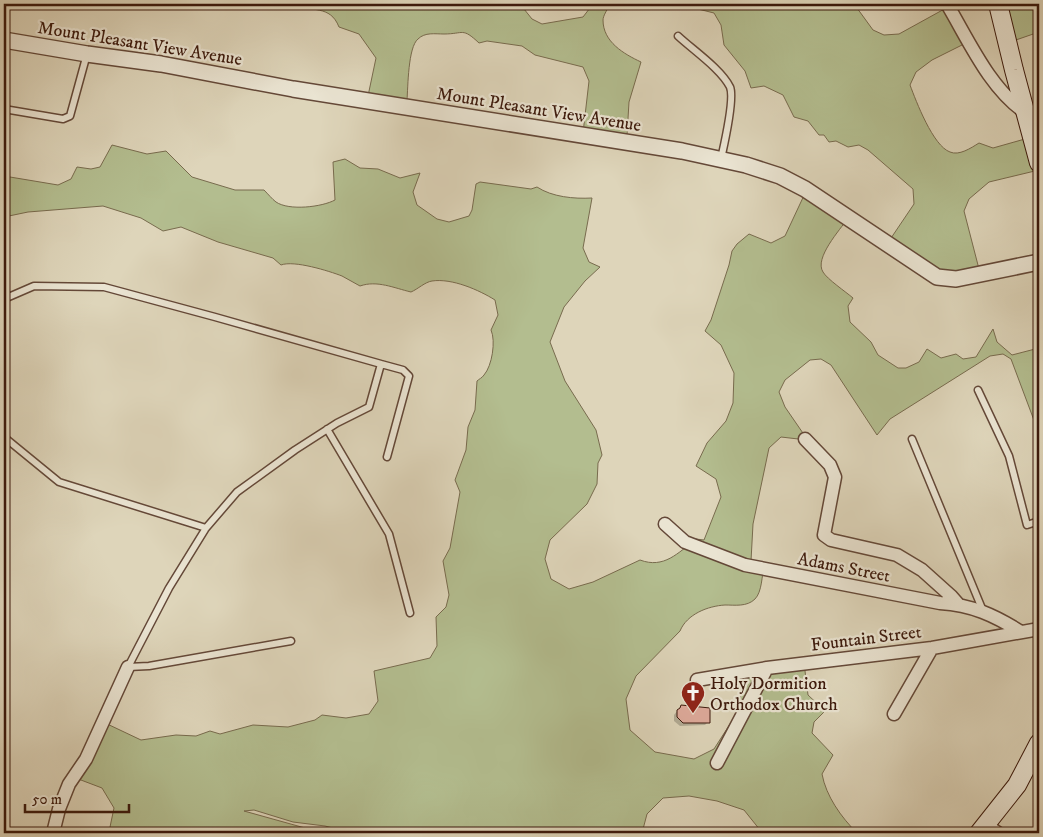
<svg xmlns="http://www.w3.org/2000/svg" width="1043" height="837" font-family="'IM FELL DW Pica',serif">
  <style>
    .green { fill: #b3bd8f; stroke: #786b4e }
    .shadow { fill: #0003 }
    .building { fill: #deaa9b; stroke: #3c190c }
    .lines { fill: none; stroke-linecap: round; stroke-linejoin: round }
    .service-casing { stroke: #644838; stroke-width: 9 }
    .minor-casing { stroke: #644838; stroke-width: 15 }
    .tertiary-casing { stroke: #644838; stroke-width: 18 }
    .secondary-casing { stroke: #3c190c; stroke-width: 20 }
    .service { stroke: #eae4d2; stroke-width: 6 }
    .minor { stroke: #eae4d2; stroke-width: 12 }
    .tertiary { stroke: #eae4d2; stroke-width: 15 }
    .secondary { stroke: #eae4d2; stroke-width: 18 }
    .labels { text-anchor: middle; stroke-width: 4.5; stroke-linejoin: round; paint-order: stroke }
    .street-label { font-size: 18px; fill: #3c190c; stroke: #eae4d2 }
    .poi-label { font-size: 18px; fill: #3c190c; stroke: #eae4d2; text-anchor: start }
  </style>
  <rect width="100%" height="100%" fill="#ded5ba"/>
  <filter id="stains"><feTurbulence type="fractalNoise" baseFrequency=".004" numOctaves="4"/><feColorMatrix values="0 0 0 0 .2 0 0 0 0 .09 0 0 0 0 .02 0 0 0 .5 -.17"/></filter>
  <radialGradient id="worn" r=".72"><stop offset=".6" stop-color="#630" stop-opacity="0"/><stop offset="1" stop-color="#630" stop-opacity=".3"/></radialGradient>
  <path class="green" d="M 295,4 L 520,4 L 532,19 L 542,24 L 583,17 L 593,4 L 612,4 L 609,6 C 607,10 603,16 603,20 C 603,42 624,54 641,62 L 629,102 L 627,135 L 583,133 L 589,81 L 583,67 L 535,55 L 522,46 L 487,41 L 479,43 C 462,27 464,34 444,34 C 435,34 425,32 418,39 C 408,47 408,87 407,100 L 368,96 L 376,58 L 359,34 L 339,27 C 330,4 311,13 295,4 Z
    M 678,4 L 856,4 L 857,8 L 873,30 L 884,35 L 899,34 L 948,7 L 970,41 L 932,60 L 916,72 L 910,85 C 916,101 933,146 950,152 C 959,156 971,148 979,143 L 993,148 L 1032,137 L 1039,170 L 989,182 L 969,199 L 964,211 L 979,269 L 934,274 L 887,244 L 914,204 L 913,189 L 868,150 L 859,145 L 848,147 L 836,141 L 829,142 L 824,135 L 819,135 L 808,121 L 794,117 L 783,95 L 764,86 L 751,88 L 745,71 L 724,45 L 721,25 L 714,13 Z
    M 1001,4 L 1039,4 L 1039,32 L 1013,41 Z
    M 112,145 L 147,154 L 166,151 L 192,177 L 235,190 L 264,190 C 268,194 272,199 276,202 C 289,211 322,207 335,200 L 333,162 L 345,159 L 360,168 L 378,169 L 400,178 L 420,173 L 413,192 L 417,205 L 437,219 L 449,222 L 469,216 L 472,210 L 476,184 L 480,182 L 531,189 L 537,187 C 552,197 574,199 592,198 L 583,248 L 589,262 L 600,267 L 585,281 L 564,307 L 550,342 L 565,381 L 596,430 L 602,455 L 598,463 L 597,484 L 587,504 L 550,540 L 545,559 L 551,579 L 569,589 L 593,582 L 640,560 C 664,569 678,553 696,539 L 704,540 L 721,497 L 716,479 L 696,466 L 707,443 L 726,421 L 733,403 L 734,373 L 721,345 L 705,331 L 711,320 L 729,265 L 732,251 L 737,244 L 749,234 L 771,243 L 785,236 L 807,189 L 848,218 C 840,230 814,258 823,272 C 827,279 846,292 853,298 L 848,306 L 850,322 L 871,342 L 878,355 L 898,368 L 906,368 L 919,362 L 927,349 L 941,358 L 956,354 L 963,359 L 976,357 L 993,329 L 997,342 L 1012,355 L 1039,348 L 1039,474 L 1035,423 L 1011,359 L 1003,354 L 990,356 L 890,419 L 877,435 L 831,365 L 821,359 L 810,360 L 785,380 L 779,392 L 785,407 L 807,439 L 807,440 L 781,437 L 769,448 L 753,524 L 751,561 L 764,565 C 762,575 762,592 755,599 C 747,607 735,605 725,605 C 708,606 687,614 680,631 L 636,676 L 626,699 L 630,730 L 655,752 L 694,759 L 714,749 L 739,710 L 742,681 L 739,672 L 804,663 L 808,695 L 825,711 L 814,722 L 812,733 L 833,755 L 822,774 C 826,796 841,817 857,833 L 774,833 L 760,830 L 744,810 L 717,801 L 689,796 L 663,798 L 647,814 L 642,833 L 352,833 L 325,826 L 293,822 L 254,810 L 244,811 L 323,833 L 120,833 L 110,827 L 114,808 L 102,788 L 73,777 L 103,722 L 141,740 L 176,735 L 196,736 L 210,731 L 220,734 L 253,725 L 288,727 L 315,720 L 322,715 L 346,718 L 369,714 L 378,701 L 374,671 L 430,658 L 437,646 L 436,617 L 446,607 L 449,595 L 443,561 L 450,548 L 460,492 L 455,480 L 466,450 L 468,427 L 475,410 L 477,381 C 479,379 482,378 484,375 C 492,366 496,341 491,330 L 498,315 L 495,300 C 479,290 452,278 432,281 C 425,282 418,289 411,292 C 394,288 377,280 360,286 C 354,283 348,279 342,276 C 329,271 294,260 281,265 L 273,258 L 218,242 L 181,227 L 163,231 L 141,218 L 103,206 L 28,212 L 4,217 L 4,176 L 58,185 L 71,179 L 77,167 L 91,169 L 100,167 Z"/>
  <path class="shadow" d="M 681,706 L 708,722 L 705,725 L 680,726 L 674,721 L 674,715 Z"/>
  <path class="building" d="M 681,705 L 710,708 L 710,723 L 683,723 L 677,717 L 677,710 L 680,708 Z"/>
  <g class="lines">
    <g class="service-casing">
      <path id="service" d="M 678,36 C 693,50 721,69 730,87 C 735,99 724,145 721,159
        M 4,109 L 63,119 L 70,116 L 87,54
        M 1027,113 L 1039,106
        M 4,299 L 34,286 L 104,287 L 215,317 L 381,364 L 369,407 L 337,423 L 295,450 L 237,492 L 206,528 L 169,588 L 128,667 L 149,666 L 291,641
        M 381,364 L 403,370 L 409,376 L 387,457
        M 978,390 L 1009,456 L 1027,525 L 1039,521
        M 327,429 L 389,534 L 410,613
        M 4,437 L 59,482 L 206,528
        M 912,439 L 983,611"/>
    </g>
    <g class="minor-casing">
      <path id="minor" d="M 947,4 C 969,41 990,89 1026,113
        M 805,439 L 830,465 L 835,477 L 824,535 L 831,540 L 897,555 L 922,570 L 951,596 L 958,604
        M 665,524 L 685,542 L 745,565 L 940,603 C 972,605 994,615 1021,632
        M 697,680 L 767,668 L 932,648 L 1039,629
        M 894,714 L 932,648
        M 717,763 L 767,668
        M 986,825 L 998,833
        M 53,833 L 59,809 L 69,784 L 86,759 L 128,667"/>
    </g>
    <g class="tertiary-casing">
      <path id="tertiary" d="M 4,40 L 87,54 L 161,64 L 293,89 L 682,151 L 746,165 L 780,176 L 805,189 L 937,277 L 956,279 L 1039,262"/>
    </g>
    <g class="secondary-casing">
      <path id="secondary" d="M 998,4 L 1014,70 L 1039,163
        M 979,833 L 1017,785 L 1039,743"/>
    </g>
    <use href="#service" class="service"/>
    <use href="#minor" class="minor"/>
    <use href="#tertiary" class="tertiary"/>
    <use href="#secondary" class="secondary"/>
  </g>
  <defs>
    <g id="church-pin" transform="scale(1.25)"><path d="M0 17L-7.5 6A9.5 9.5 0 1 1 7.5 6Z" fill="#8f2418" stroke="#eae4d2"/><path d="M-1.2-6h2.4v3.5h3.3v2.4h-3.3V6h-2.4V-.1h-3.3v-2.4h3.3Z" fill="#fff"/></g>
  </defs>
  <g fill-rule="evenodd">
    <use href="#church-pin" x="693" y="693"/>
  </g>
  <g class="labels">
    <g class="street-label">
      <text transform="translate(140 43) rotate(9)" y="6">Mount Pleasant View Avenue</text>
      <text transform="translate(539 109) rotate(9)" y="6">Mount Pleasant View Avenue</text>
      <text transform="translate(844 567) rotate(11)" y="6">Adams Street</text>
      <text transform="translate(866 638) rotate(-7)" y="6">Fountain Street</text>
    </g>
    <g class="poi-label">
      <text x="710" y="689">Holy Dormition<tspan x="710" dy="21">Orthodox Church</tspan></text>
    </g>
  </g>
  <rect width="1043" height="837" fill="none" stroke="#ded5ba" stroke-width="20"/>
  <rect x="5" y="5" width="1033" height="827" fill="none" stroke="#3c190c" stroke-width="2.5"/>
  <rect x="10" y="10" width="1023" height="817" fill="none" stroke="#3c190c"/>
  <path d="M25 804v8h104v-8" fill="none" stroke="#3c190c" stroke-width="2.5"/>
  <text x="32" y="804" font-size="15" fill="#3c190c" stroke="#eae4d2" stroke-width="4" paint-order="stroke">50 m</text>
  <rect width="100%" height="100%" filter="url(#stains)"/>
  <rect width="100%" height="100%" fill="url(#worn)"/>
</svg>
